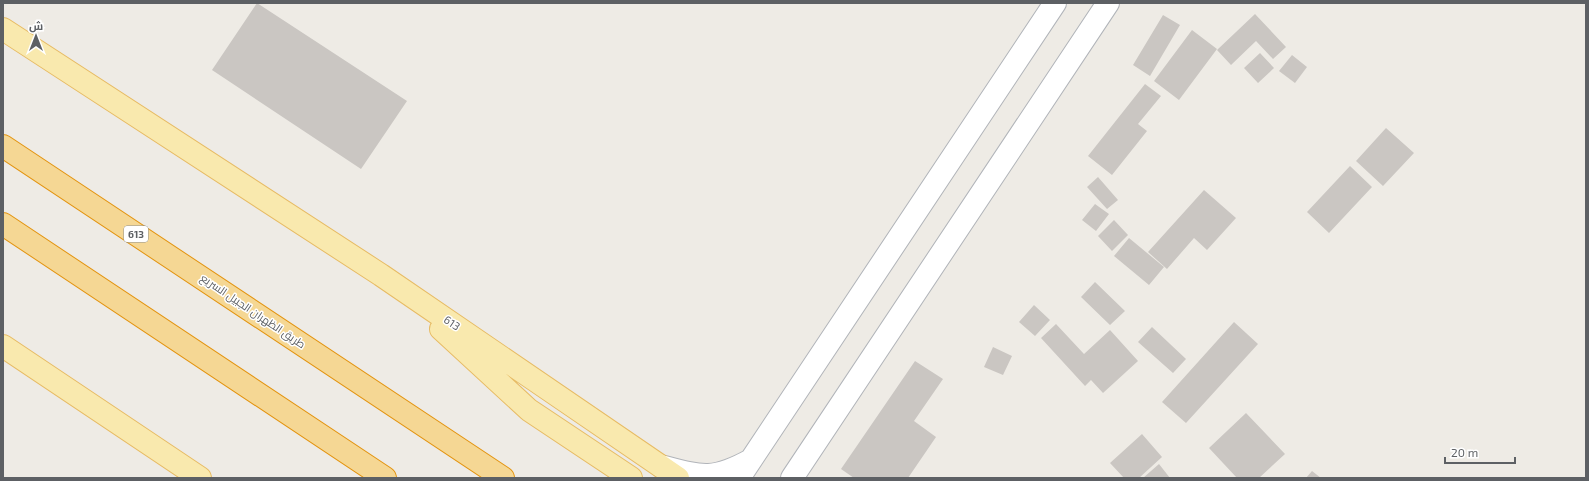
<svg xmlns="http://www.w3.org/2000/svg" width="1589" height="481" font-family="'Exo 2',Cairo,sans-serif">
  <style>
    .building { fill: #cac6c2 }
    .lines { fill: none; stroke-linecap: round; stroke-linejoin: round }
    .secondary-casing { stroke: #b1b4b9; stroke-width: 24 }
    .primary-casing { stroke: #e7bb64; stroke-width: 24 }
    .highway-casing { stroke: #e39410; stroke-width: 24 }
    .secondary { stroke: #fff; stroke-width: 22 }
    .primary { stroke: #f9e9ae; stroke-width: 22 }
    .highway { stroke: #f5d794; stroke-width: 22 }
    .labels { text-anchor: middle; stroke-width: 3; stroke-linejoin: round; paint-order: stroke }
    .shield { fill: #fff; stroke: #8e9092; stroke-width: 1 }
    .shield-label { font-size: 10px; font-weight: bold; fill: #5d6064 }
    .street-label { font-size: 11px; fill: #5d6064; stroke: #fff }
  </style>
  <rect width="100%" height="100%" fill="#eeebe5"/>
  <path class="building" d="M 257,3 L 407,101 L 361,169 L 212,70 Z
    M 1255,14 L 1286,47 L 1273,59 L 1256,41 L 1231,65 L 1217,50 Z
    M 1163,15 L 1180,25 L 1150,76 L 1133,65 Z
    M 1192,30 L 1217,49 L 1179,100 L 1154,81 Z
    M 1260,53 L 1274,68 L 1258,83 L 1244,68 Z
    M 1292,55 L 1307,67 L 1295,83 L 1279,71 Z
    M 1145,84 L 1161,96 L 1138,124 L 1147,131 L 1112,175 L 1088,156 Z
    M 1386,128 L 1414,153 L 1383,186 L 1356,161 Z
    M 1350,166 L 1372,187 L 1329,233 L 1307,212 Z
    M 1098,177 L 1118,200 L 1107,209 L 1087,187 Z
    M 1204,190 L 1236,218 L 1207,250 L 1194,238 L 1167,269 L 1148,252 Z
    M 1095,204 L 1109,214 L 1096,231 L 1082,220 Z
    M 1114,220 L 1128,235 L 1112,251 L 1098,236 Z
    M 1129,238 L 1164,267 L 1149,285 L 1114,256 Z
    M 1095,282 L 1125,311 L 1110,325 L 1081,297 Z
    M 1034,305 L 1050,320 L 1035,336 L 1019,322 Z
    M 1234,322 L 1258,344 L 1186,423 L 1162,402 Z
    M 1056,324 L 1084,354 L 1110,330 L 1138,361 L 1103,393 L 1091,380 L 1085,386 L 1041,338 Z
    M 1152,327 L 1186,359 L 1173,373 L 1138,342 Z
    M 993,347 L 1012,356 L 1003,375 L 984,367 Z
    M 915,361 L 943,379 L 914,421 L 936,437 L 908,478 L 854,478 L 841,469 Z
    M 1246,413 L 1285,454 L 1259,478 L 1237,478 L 1209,448 Z
    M 1142,434 L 1162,457 L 1139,478 L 1124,478 L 1110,463 Z
    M 1159,464 L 1170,478 L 1143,478 Z
    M 1312,471 L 1321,478 L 1306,478 Z"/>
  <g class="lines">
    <g class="secondary-casing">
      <path id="secondary" d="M 661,466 C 702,477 713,481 751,460
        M 739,478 L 1055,3
        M 792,478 L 1108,3"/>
    </g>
    <g class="primary-casing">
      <path id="primary" d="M 3,29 L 381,275 L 678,478
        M 441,329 L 529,410 L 631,478
        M 3,346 L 200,478"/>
    </g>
    <g class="highway-casing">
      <path id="highway" d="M 3,146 L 503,478
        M 3,224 L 385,478"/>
    </g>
    <use href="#secondary" class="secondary"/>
    <use href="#primary" class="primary"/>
    <use href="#highway" class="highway"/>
  </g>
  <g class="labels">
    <rect class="shield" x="124" y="226" width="24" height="16" rx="3"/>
    <g class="shield-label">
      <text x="136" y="238">613</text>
    </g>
    <g class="street-label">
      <text transform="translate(253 311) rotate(34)" y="4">طريق الظهران الجبيل السريع</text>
      <text transform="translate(452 323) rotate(34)" y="4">613</text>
    </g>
  </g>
  <rect width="1589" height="481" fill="none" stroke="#5d6064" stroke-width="8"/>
  <g transform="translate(36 36)" stroke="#ffffff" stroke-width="3" paint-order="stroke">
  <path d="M0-3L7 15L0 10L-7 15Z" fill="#5d6064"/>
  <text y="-6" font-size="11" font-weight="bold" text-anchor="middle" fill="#5d6064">ش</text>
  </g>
  <path d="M1445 457v6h70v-6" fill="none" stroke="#5d6064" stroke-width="2"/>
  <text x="1451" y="457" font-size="12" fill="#5d6064" stroke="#ffffff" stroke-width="3" paint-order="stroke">20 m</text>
</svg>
